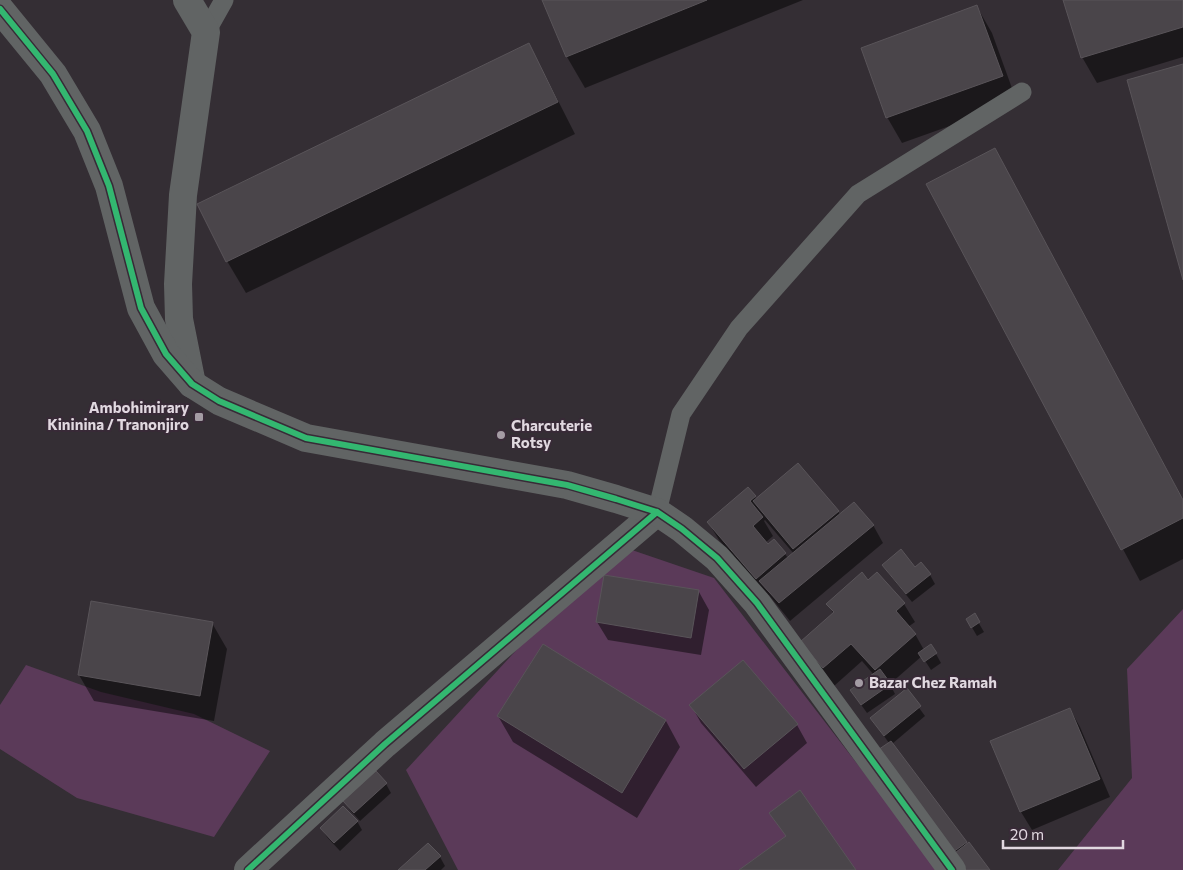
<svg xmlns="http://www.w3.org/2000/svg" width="1183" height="870" font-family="Commissioner,sans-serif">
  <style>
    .green { fill: #5b3a59 }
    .shadow { fill: #0007; fill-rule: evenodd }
    .building { fill: #4a454a; stroke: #595459 }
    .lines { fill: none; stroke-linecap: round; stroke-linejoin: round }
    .service { stroke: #616464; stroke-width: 19 }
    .minor { stroke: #616464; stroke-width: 28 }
    .tertiary { stroke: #616464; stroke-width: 28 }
    .cycleway-casing { stroke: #382a37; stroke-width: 9 }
    .cycleway { stroke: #33b770; stroke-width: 6 }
    .poi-dot { fill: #a49ca4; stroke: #382a37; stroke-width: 2 }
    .labels { text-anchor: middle; stroke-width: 4; stroke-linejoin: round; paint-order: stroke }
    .poi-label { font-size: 15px; font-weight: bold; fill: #e1d8e0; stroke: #382a37; text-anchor: start }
  </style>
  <rect width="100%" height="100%" fill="#342e34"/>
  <path class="green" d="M 629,549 L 714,578 L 939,870 L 458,870 L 406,770 L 558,605 Z
    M 1183,609 L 1183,870 L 1058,870 L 1132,778 L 1127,669 Z
    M 26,665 L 101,692 L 194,714 L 270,751 L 214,837 L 77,798 L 0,749 L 0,705 Z"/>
  <path class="shadow" d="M 544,0 L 803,0 L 585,88 L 567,57 Z
    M 1064,0 L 1183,0 L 1183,57 L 1097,83 L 1082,57 Z
    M 977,7 L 992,33 L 1017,102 L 902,143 L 887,117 Z
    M 528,45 L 546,77 L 575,134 L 246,293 L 227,261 L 199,204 Z
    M 995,150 L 1183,500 L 1183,559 L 1140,581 L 928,185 Z
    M 755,497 L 757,500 L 838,511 L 840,515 L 873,525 L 883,543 L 790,621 L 769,595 L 768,596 L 719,540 L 708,522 ZM 765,520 L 794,554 L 788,558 L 774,540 L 768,546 L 765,543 L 773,536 L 764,521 Z
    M 884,565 L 930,575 L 935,584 L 912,602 L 889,574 Z
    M 877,574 L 904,604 L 915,622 L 908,627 L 915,634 L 924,650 L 936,654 L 941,663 L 931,670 L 922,656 L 890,684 L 895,694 L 867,713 L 857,699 L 874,675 L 862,661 L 834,686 L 812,661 L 834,614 L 828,604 L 868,581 Z
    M 699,592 L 709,610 L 701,655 L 608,640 L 597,622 Z
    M 974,615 L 984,632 L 977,636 L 967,619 Z
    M 212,623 L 227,649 L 214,721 L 94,701 L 79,675 Z
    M 543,645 L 666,721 L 680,747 L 637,818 L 513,742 L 498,716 Z
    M 906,690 L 925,716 L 892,744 L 967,845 L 989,870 L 958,870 L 889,743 L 871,718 Z
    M 691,705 L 797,725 L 807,743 L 756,787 L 701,723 Z
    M 1070,709 L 1080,727 L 1110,797 L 1032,830 L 1021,812 L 991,742 Z
    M 386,784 L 391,793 L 360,821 L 350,810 L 345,801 Z
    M 357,821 L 362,830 L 340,851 L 327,837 L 321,828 Z
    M 428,845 L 440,857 L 445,866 L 441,870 L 400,870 Z"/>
  <path class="building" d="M 542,0 L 707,0 L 566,57 Z
    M 1063,0 L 1183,0 L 1183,27 L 1081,58 Z
    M 977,5 L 1003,76 L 886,118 L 861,48 Z
    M 529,43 L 558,102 L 226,262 L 197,204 Z
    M 1183,64 L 1183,280 L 1127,80 Z
    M 995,148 L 1183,500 L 1183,518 L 1121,550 L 926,184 Z
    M 798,463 L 839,511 L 793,549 L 753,501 Z
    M 748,487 L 756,496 L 750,501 L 763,517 L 753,526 L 768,544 L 774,539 L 786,553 L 756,579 L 707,522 Z
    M 854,502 L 874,525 L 779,603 L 759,581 Z
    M 901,549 L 915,567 L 921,562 L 931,574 L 906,594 L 882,565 Z
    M 862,572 L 868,580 L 877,572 L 905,603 L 896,611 L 916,634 L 875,670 L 851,644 L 823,668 L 800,642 L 834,612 L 826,604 Z
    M 604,575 L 699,590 L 691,638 L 596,622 Z
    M 91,601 L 213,622 L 200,696 L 78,675 Z
    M 975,613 L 980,622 L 971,628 L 966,619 Z
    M 543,644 L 666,720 L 622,793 L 497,716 Z
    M 931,644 L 937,653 L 924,662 L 918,653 Z
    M 743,660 L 798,724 L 744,769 L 689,705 Z
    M 880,669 L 891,684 L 861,705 L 850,690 Z
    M 907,688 L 921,706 L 884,736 L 870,718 Z
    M 1070,708 L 1100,779 L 1020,812 L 990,741 Z
    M 891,741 L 967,842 L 949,855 L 872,754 Z
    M 376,771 L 387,783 L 354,813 L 343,801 Z
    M 800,790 L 856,870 L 739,870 L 786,836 L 769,813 Z
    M 343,806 L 358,821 L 334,843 L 320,828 Z
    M 969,842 L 990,870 L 962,870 L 951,856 Z
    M 428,843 L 441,856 L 425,870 L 398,870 Z"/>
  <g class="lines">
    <path class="service" d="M 206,32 L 224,0
      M 657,512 L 681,414 L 739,328 L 858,194 L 1022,92"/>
    <path class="minor" d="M 187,0 L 206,32 L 183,195 L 178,284 L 179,319 L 192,384
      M 248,870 L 385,744 L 657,512"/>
    <path class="tertiary" d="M 0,9 L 53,74 L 87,131 L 109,186 L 141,308 L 166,354 L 192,384 L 219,401 L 306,438 L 567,485 L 616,499 L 657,512 L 682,529 L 717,558 L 757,603 L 952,870"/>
    <g class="cycleway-casing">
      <path id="cycleway" d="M 0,9 L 53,74 L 87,131 L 109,186 L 141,308 L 166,354 L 192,384 L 219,401 L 306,438 L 567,485 L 616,499 L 657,512 L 682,529 L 717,558 L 757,603 L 952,870
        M 248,870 L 385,744 L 657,512"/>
    </g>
    <use href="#cycleway" class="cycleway"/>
  </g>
  <g class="poi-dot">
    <rect x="194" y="412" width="10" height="10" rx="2.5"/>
    <circle cx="501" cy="435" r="5"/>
    <circle cx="859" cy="683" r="5"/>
  </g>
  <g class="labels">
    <g class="poi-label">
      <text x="189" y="413" text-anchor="end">Ambohimirary<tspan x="189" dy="17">Kininina / Tranonjiro</tspan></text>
      <text x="511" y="431">Charcuterie<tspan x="511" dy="17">Rotsy</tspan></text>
      <text x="869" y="688">Bazar Chez Ramah</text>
    </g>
  </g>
  <path d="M1003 840v8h120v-8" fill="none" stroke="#e1d8e0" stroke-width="2.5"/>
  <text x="1010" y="840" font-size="15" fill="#e1d8e0" stroke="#382a37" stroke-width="4" paint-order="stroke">20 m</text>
</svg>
